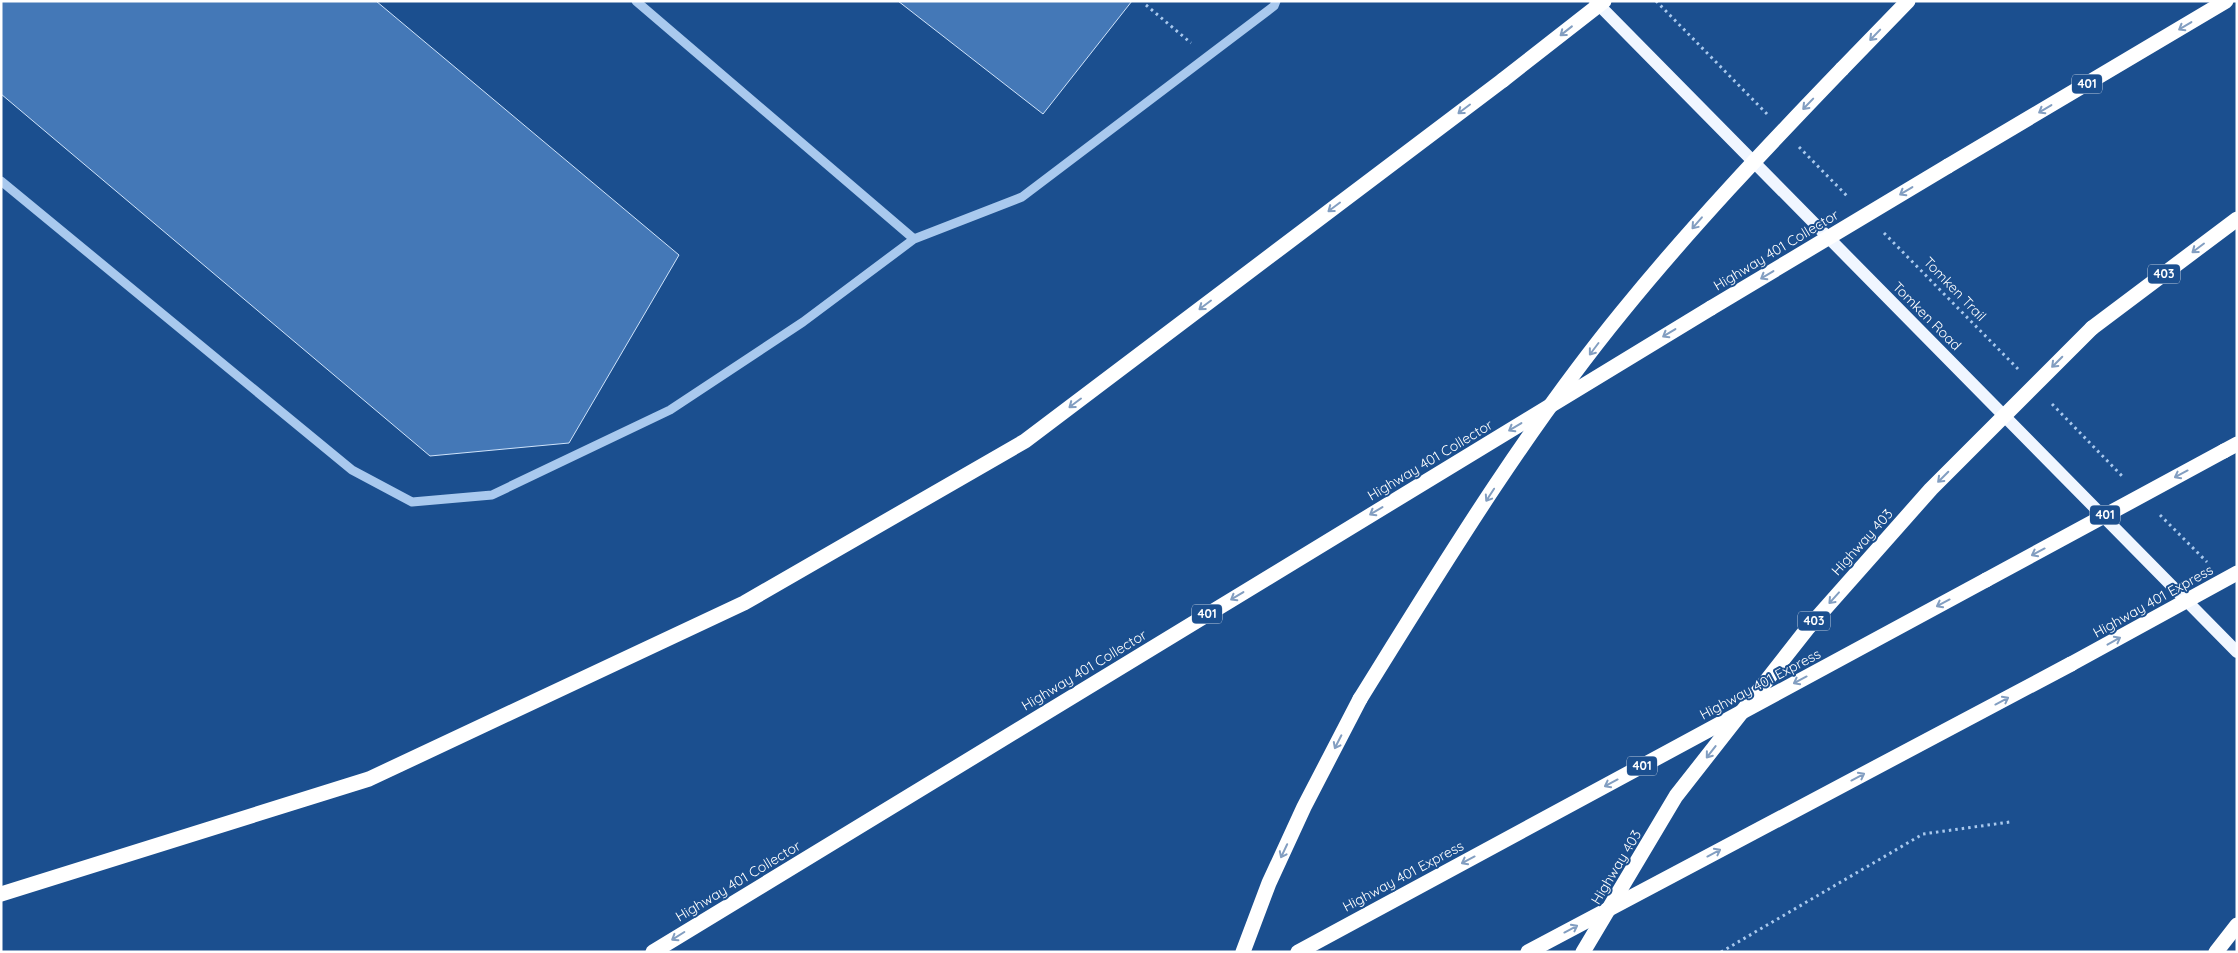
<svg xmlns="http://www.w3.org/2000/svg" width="2238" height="953" font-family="Quicksand,sans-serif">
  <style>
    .building { fill: #4478b7; stroke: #cfe3fa }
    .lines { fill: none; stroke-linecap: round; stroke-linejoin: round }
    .path { stroke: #a9c9ee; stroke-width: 3; stroke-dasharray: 2.5 4; stroke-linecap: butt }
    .minor { stroke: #a9c9ee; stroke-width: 9 }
    .major { stroke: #f0f6ff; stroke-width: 12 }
    .highway { stroke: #fff; stroke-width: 15 }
    .highway-bridge { stroke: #fff; stroke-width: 15 }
    .oneway { stroke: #829ec1 }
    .labels { text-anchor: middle; stroke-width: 4; stroke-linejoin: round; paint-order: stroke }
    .shield { fill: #1b4f8f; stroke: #bbcadd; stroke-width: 1 }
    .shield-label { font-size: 12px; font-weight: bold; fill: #fff }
    .street-label { font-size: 14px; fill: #fff; stroke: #1b4f8f }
  </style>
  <rect width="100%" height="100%" fill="#1b4f8f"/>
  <path class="building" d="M 1,1 L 376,1 L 679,255 L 569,443 L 430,456 L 1,94 Z
    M 898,1 L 1132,1 L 1043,114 Z"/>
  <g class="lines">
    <path class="path" d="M 1656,1 L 1767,114
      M 1146,5 L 1191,43
      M 1799,147 L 1849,198
      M 1884,233 L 2018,369
      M 2052,404 L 2124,478
      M 2160,515 L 2207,562
      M 1721,952 L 1923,834 L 2010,822"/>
    <path class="minor" d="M 636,1 L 914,239
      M 1,181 L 352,470 L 412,502 L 492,495 L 670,410 L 803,322 L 914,239 L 1022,197 L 1274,6 L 1276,1"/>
    <path class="major" d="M 1595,1 L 2237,652"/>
    <path class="highway" d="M 1842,69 L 1908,1
      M 1948,166 L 2226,1
      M 2092,328 L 2237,219
      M 2224,451 L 2237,444
      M 1,894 L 369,779 L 744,603 L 1025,441 L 1503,80
      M 653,952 L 1711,308
      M 1243,952 L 1269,883 L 1304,807 L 1360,699
      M 1298,952 L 1986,580
      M 1528,952 L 2071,664
      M 2216,952 L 2237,925"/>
    <path class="highway-bridge" d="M 1503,80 L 1604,1
      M 1711,308 L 1948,166
      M 1986,580 L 2224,451
      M 2071,664 L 2237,573
      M 1360,699 C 1442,567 1524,432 1622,312 C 1691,227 1766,148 1842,69
      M 1583,952 L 1676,796 L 1807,629 L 1931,489 L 2092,328"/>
  </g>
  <defs><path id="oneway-shaft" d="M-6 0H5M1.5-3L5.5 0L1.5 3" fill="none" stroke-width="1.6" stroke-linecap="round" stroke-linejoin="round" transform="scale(1.25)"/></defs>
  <g class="oneway">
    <use href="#oneway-shaft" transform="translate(2185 26) rotate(149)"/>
    <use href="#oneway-shaft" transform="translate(1566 31) rotate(142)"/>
    <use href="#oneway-shaft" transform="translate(1875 35) rotate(134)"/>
    <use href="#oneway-shaft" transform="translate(1808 104) rotate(134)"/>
    <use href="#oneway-shaft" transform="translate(1464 109) rotate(143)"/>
    <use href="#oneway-shaft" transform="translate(2045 109) rotate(149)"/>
    <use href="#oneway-shaft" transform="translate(1906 191) rotate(149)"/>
    <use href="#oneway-shaft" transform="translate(1334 207) rotate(143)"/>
    <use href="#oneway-shaft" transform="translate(1697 223) rotate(131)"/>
    <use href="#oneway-shaft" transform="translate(2198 248) rotate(143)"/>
    <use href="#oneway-shaft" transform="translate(1767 275) rotate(149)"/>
    <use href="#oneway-shaft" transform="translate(1205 305) rotate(143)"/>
    <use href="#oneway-shaft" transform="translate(1669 333) rotate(149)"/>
    <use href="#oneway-shaft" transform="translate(1594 349) rotate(127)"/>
    <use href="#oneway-shaft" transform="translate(2057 362) rotate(135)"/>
    <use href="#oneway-shaft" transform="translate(1075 403) rotate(143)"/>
    <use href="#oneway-shaft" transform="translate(1515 427) rotate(149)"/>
    <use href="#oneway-shaft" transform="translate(2181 474) rotate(152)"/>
    <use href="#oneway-shaft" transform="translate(1943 477) rotate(135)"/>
    <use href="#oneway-shaft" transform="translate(1490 495) rotate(123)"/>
    <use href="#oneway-shaft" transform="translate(1376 511) rotate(149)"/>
    <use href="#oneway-shaft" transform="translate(2038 552) rotate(152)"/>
    <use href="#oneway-shaft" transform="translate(1237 596) rotate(149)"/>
    <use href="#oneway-shaft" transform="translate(1834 598) rotate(132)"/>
    <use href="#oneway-shaft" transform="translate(1943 603) rotate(152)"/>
    <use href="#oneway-shaft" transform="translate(2114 641) rotate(-29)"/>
    <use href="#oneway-shaft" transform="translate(1800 680) rotate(152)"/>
    <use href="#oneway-shaft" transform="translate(2002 701) rotate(-28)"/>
    <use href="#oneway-shaft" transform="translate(1338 742) rotate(117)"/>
    <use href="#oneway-shaft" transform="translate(1711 752) rotate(128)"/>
    <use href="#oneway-shaft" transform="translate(1858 777) rotate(-28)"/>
    <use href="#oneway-shaft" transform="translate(1611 783) rotate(152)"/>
    <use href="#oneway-shaft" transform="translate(1284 851) rotate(115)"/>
    <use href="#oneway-shaft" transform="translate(1714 853) rotate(-28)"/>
    <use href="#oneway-shaft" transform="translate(1468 860) rotate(152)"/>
    <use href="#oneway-shaft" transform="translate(1571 929) rotate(-28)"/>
    <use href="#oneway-shaft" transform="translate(678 936) rotate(148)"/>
  </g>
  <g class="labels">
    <g class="shield">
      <rect x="2072" y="74.5" width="30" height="19" rx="4"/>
      <rect x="2148" y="264.5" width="32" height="19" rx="4"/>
      <rect x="2090" y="505.5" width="30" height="19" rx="4"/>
      <rect x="1192" y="604.5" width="30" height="19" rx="4"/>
      <rect x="1798" y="611.5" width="32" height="19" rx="4"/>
      <rect x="1627" y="756.5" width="30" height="19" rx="4"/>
    </g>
    <g class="shield-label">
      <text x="2087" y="88">401</text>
      <text x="2164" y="278">403</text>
      <text x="2105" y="519">401</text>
      <text x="1207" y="618">401</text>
      <text x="1814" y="625">403</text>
      <text x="1642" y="770">401</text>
    </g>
    <g class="street-label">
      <text transform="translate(1776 250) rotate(-31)" y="5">Highway 401 Collector</text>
      <text transform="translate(1955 289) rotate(46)" y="5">Tomken Trail</text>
      <text transform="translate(1927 316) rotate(45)" y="5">Tomken Road</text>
      <text transform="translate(1430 460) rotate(-31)" y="5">Highway 401 Collector</text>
      <text transform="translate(1862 542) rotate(-48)" y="5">Highway 403</text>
      <text transform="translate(2153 601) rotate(-29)" y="5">Highway 401 Express</text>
      <text transform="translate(1084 670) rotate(-31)" y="5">Highway 401 Collector</text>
      <text transform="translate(1760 684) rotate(-28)" y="5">Highway 401 Express</text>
      <text transform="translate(1616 867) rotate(-59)" y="5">Highway 403</text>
      <text transform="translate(1403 876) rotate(-28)" y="5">Highway 401 Express</text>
      <text transform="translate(738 881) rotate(-31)" y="5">Highway 401 Collector</text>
    </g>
  </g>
  <rect width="2238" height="953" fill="none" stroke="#ffffff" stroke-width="5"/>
</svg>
